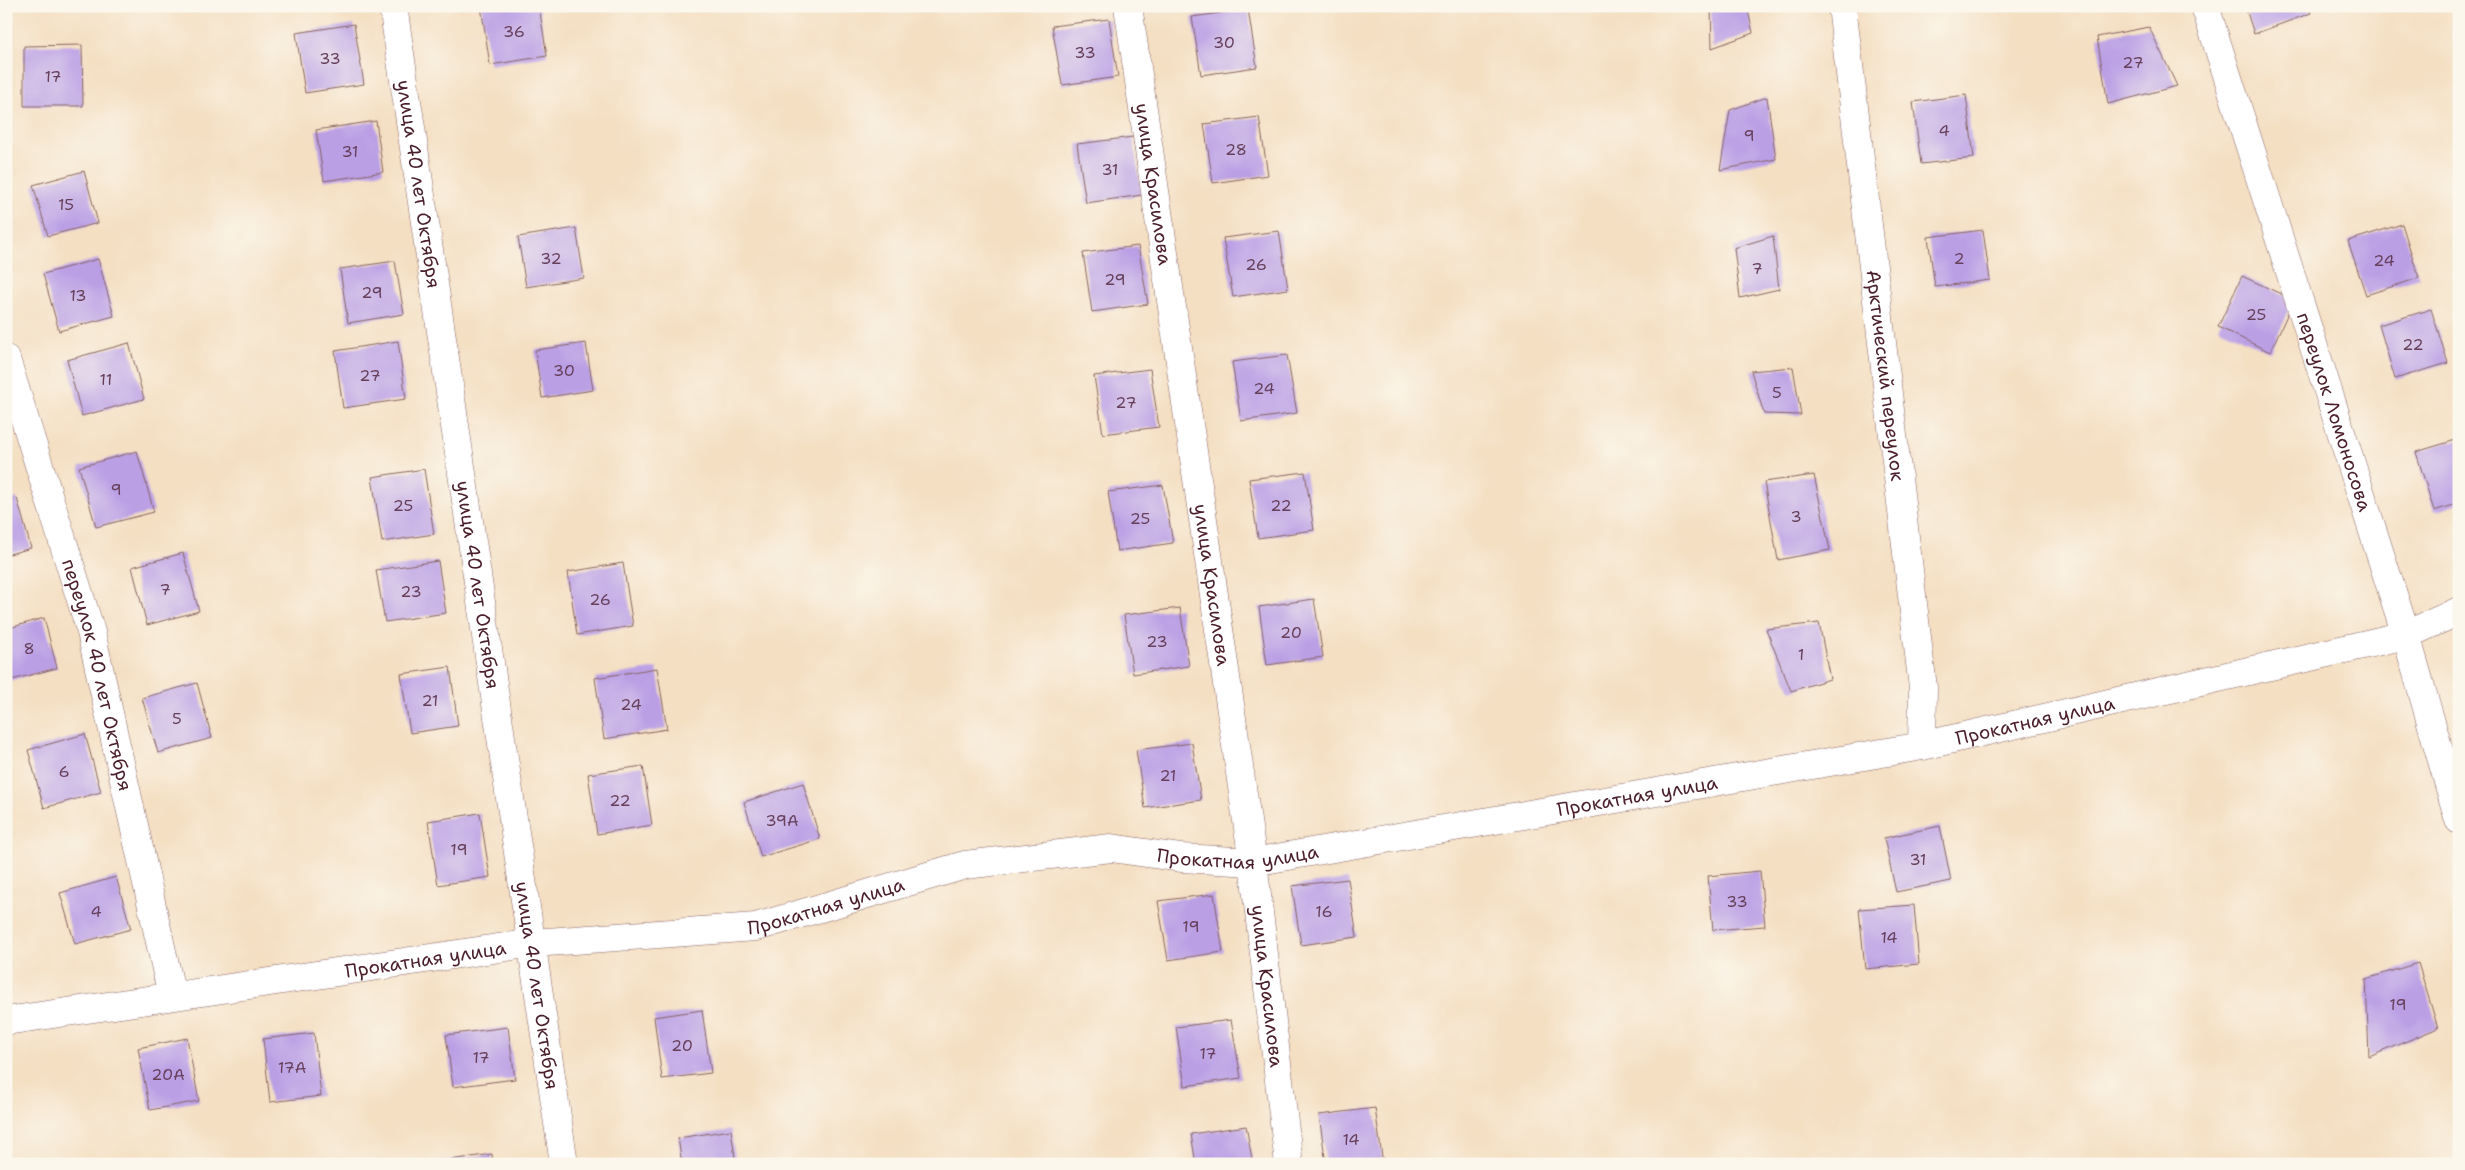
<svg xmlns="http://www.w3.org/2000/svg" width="2465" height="1170" font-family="'Shantell Sans',sans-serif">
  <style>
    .building { fill: #ba9fe5 }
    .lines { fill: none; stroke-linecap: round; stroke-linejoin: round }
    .minor-casing { stroke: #866260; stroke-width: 29 }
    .minor { stroke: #fff; stroke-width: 28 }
    .labels { text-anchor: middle; stroke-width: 4; stroke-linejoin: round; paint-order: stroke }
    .number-label { font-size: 16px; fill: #663f5a }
    .street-label { font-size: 19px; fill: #4a1f2b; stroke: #fbf7ec }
  </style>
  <rect width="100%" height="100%" fill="#fbf7ec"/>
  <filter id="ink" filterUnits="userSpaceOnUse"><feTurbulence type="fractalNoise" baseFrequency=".02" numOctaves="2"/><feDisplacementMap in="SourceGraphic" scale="10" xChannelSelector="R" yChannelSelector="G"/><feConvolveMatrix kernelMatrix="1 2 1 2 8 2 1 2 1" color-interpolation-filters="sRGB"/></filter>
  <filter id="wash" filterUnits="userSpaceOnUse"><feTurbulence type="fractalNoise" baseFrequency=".0096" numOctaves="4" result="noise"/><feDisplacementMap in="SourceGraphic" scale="20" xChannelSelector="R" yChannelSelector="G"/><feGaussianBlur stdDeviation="1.12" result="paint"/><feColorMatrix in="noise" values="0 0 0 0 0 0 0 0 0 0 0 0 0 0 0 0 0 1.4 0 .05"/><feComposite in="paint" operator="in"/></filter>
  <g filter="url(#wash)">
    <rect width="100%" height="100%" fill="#f4dfc3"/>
    <g id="blocks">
      <path class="building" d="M 481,6 L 539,6 L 547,56 L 490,65 Z
        M 1711,6 L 1747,6 L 1753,33 L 1712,48 Z
        M 2245,6 L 2307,6 L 2311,13 L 2254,34 Z
        M 1248,9 L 1257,67 L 1201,75 L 1192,17 Z
        M 1109,19 L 1118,77 L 1062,85 L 1052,26 Z
        M 354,24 L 364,84 L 305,93 L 296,33 Z
        M 2149,27 L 2177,86 L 2108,104 L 2097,37 Z
        M 82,45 L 83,106 L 24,106 L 24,46 Z
        M 1966,95 L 1974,158 L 1921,164 L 1913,102 Z
        M 1767,97 L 1776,159 L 1720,170 L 1730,110 Z
        M 1259,117 L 1268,175 L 1213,183 L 1204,124 Z
        M 376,121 L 383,172 L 324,181 L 316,130 Z
        M 1133,137 L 1142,195 L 1086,203 L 1077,144 Z
        M 84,171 L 98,223 L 48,236 L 33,185 Z
        M 2402,224 L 2419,278 L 2366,295 L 2348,241 Z
        M 576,228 L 584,278 L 526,287 L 518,237 Z
        M 1983,230 L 1990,280 L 1935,287 L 1928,237 Z
        M 1279,231 L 1288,289 L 1233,297 L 1223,238 Z
        M 1773,236 L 1779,289 L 1740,298 L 1734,248 Z
        M 1138,246 L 1148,304 L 1092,312 L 1083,253 Z
        M 98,259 L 114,316 L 59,331 L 43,274 Z
        M 395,261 L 404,314 L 348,323 L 340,269 Z
        M 2242,276 L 2294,300 L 2270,352 L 2218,327 Z
        M 2431,309 L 2448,363 L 2395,379 L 2379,325 Z
        M 398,341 L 406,399 L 343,408 L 335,351 Z
        M 129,343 L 144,399 L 82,416 L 67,360 Z
        M 586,343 L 593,390 L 542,398 L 535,350 Z
        M 1287,355 L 1297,413 L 1241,421 L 1232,362 Z
        M 1793,367 L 1801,415 L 1764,414 L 1751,371 Z
        M 1150,369 L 1159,427 L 1103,434 L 1094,376 Z
        M 2459,439 L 2459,503 L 2434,511 L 2416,452 Z
        M 137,451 L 154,512 L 96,527 L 79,467 Z
        M 424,469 L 434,534 L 382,542 L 372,477 Z
        M 1305,472 L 1314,530 L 1258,538 L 1249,479 Z
        M 1814,475 L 1830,550 L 1778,560 L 1764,482 Z
        M 1163,485 L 1173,543 L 1117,551 L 1108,492 Z
        M 17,498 L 31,548 L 6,555 L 6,501 Z
        M 183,553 L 199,611 L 147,625 L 132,567 Z
        M 438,561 L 446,613 L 385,622 L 376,570 Z
        M 623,563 L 633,626 L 577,635 L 568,572 Z
        M 1314,599 L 1323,657 L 1267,665 L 1259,607 Z
        M 1180,608 L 1189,666 L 1133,674 L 1124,615 Z
        M 44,618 L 57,668 L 8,681 L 6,629 Z
        M 1819,623 L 1830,679 L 1791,691 L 1766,629 Z
        M 450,667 L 458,726 L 410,733 L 401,674 Z
        M 657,668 L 667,729 L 604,739 L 595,678 Z
        M 197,683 L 212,738 L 158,753 L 142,698 Z
        M 85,734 L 101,792 L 44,808 L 28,750 Z
        M 1192,743 L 1201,800 L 1145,808 L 1136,750 Z
        M 643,766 L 652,825 L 597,834 L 588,774 Z
        M 803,783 L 820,839 L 761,857 L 744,802 Z
        M 480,813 L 490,877 L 438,885 L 428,821 Z
        M 1940,826 L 1951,881 L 1896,892 L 1884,838 Z
        M 1760,871 L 1765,926 L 1713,930 L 1708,876 Z
        M 116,877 L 131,929 L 75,944 L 60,893 Z
        M 1348,879 L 1357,937 L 1301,945 L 1292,886 Z
        M 1214,894 L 1223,952 L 1168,960 L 1158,901 Z
        M 1914,905 L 1919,964 L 1865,969 L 1859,909 Z
        M 2418,963 L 2438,1028 L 2369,1057 L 2366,979 Z
        M 702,1010 L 711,1073 L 662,1079 L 654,1017 Z
        M 1231,1020 L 1241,1078 L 1185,1086 L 1176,1027 Z
        M 508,1027 L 515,1079 L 453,1087 L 446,1035 Z
        M 314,1033 L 321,1096 L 270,1102 L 263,1039 Z
        M 187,1038 L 199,1101 L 150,1110 L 138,1048 Z
        M 1375,1108 L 1383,1164 L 1326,1164 L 1319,1115 Z
        M 1246,1126 L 1253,1164 L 1196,1164 L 1191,1134 Z
        M 731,1130 L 736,1164 L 682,1164 L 678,1138 Z
        M 492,1154 L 493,1164 L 429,1164 L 429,1163 Z"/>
    </g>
  </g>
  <g filter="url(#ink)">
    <use href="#blocks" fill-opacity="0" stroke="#866260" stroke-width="1"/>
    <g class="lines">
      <g class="minor-casing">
        <g id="minor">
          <path id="s1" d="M 393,6 L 564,1164"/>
          <path id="s2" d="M 1128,6 L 1253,862 L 1289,1164"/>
          <path id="s3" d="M 1842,6 L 1923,688 L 1922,746"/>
          <path id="s4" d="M 2205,6 L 2406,635 L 2459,820"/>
          <path id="s5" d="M 6,359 L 91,632 L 172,996"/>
          <path id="s6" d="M 6,1021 L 533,943 L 756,927 L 965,865 L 1111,848 L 1181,858 L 1253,862 L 1922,746 L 2406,635 L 2459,611"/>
        </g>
      </g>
      <use href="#minor" class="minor"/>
    </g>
  </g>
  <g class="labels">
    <g class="number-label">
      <text x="514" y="37">36</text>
      <text x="1224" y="48">30</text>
      <text x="1085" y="58">33</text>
      <text x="330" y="64">33</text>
      <text x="2133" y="68">27</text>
      <text x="53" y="82">17</text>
      <text x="1944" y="136">4</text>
      <text x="1749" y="141">9</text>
      <text x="1236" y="155">28</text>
      <text x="350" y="157">31</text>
      <text x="1110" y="175">31</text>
      <text x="66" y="210">15</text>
      <text x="551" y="264">32</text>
      <text x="1959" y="264">2</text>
      <text x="2384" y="266">24</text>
      <text x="1256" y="270">26</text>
      <text x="1757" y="274">7</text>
      <text x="1115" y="285">29</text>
      <text x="372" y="298">29</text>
      <text x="78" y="301">13</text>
      <text x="2256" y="320">25</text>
      <text x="2413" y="350">22</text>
      <text x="564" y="376">30</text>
      <text x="370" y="381">27</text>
      <text x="106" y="385">11</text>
      <text x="1264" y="394">24</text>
      <text x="1777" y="398">5</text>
      <text x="1126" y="408">27</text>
      <text x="116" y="495">9</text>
      <text x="403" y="511">25</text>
      <text x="1281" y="511">22</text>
      <text x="1796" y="522">3</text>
      <text x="1140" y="524">25</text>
      <text x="165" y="595">7</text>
      <text x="411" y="597">23</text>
      <text x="600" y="605">26</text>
      <text x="1291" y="638">20</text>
      <text x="1157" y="647">23</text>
      <text x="29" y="654">8</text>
      <text x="1801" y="660">1</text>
      <text x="430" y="706">21</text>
      <text x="631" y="710">24</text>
      <text x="177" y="724">5</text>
      <text x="64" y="777">6</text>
      <text x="1168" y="781">21</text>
      <text x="620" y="806">22</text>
      <text x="782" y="826">39А</text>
      <text x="459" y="855">19</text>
      <text x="1918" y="865">31</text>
      <text x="1737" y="907">33</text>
      <text x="96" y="917">4</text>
      <text x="1324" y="917">16</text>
      <text x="1191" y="932">19</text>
      <text x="1889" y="943">14</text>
      <text x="2398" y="1010">19</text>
      <text x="682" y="1051">20</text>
      <text x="1208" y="1059">17</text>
      <text x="481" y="1063">17</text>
      <text x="292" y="1073">17А</text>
      <text x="168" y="1080">20А</text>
      <text x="1351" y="1145">14</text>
    </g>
    <g class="street-label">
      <text dy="7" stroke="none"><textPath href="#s1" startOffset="180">улица 40 лет Октября</textPath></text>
      <text dy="7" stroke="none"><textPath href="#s2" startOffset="180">улица Красилова</textPath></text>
      <text dy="7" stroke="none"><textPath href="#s3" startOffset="372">Арктический переулок</textPath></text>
      <text dy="7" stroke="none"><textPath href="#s4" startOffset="426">переулок Ломоносова</textPath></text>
      <text dy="7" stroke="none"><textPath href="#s2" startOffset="585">улица Красилова</textPath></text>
      <text dy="7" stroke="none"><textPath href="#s1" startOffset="585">улица 40 лет Октября</textPath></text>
      <text dy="7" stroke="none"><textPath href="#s5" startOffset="329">переулок 40 лет Октября</textPath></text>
      <text dy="7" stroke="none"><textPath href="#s6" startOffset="2059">Прокатная улица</textPath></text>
      <text dy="7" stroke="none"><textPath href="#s6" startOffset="1654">Прокатная улица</textPath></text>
      <text dy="7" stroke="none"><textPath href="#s6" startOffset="1249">Прокатная улица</textPath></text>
      <text dy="7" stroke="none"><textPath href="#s6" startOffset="829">Прокатная улица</textPath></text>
      <text dy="7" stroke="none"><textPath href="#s6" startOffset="424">Прокатная улица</textPath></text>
      <text dy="7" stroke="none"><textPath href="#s1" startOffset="990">улица 40 лет Октября</textPath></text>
      <text dy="7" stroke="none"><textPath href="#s2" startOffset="990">улица Красилова</textPath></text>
    </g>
  </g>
  <rect width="2465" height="1170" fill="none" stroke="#fbf7ec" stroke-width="25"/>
</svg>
